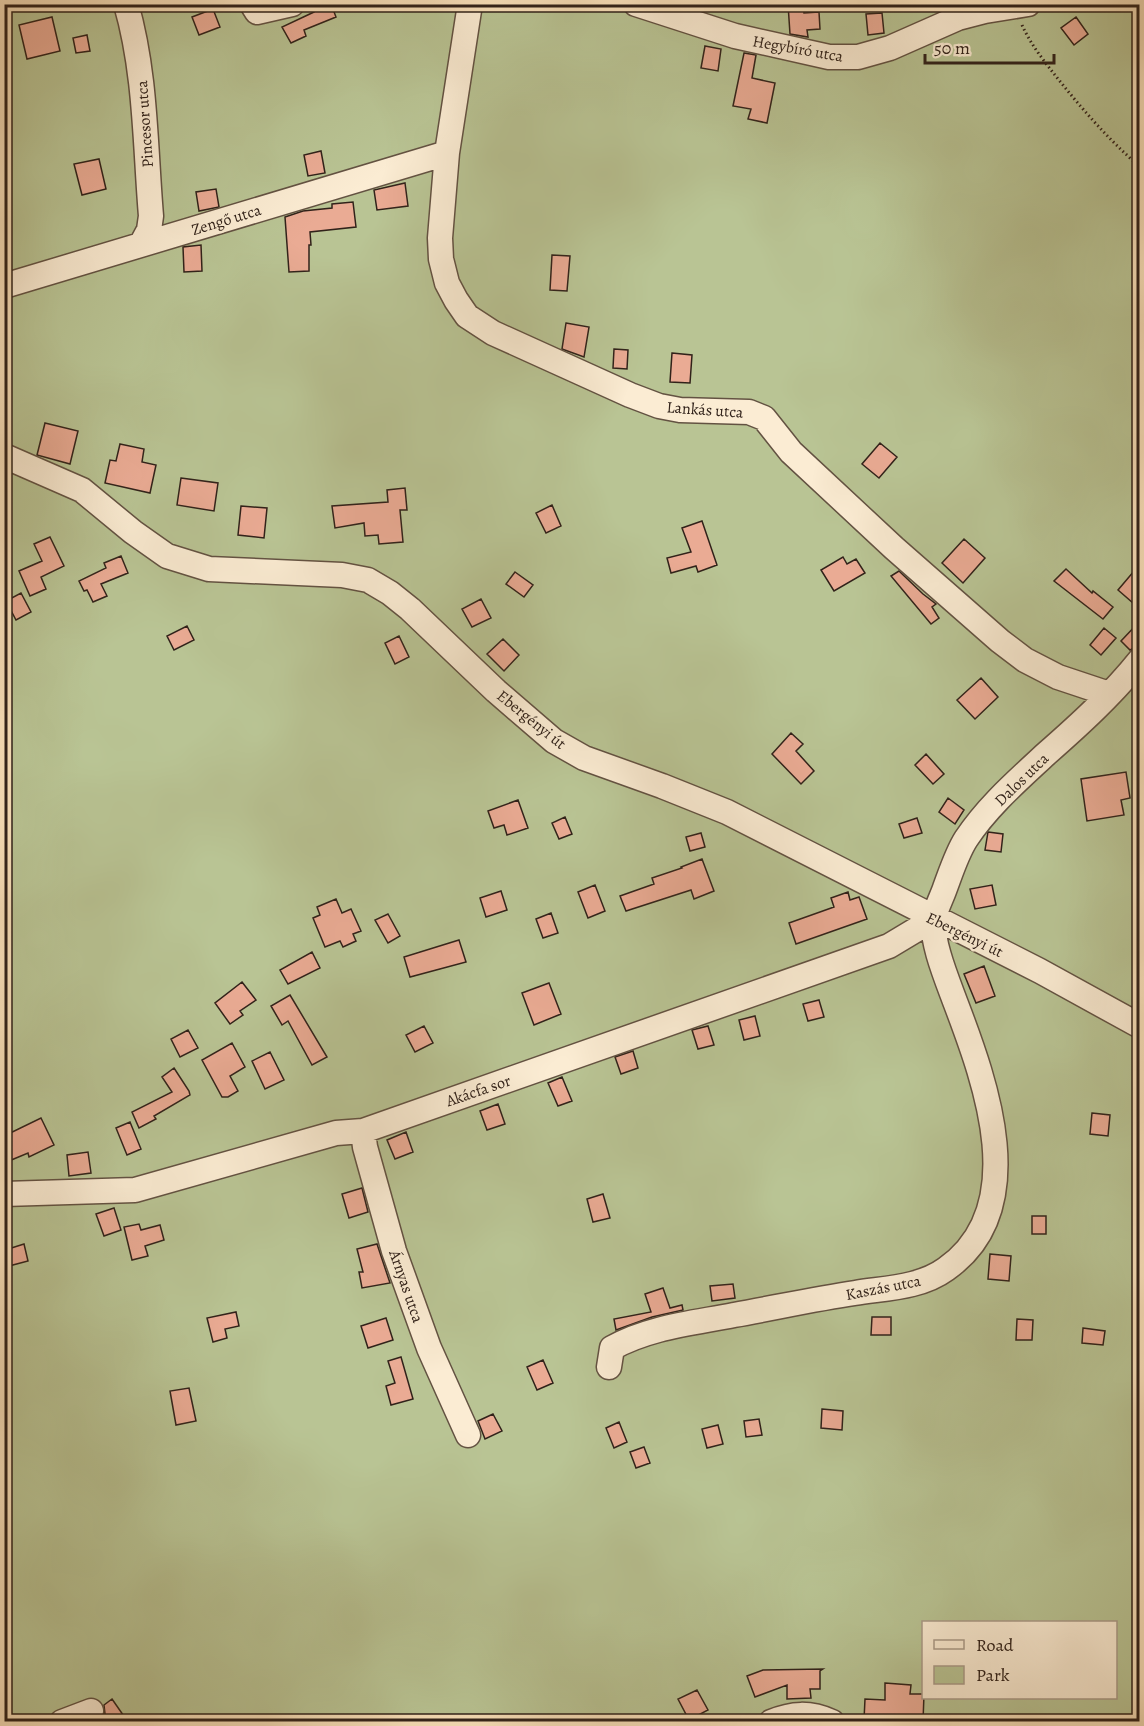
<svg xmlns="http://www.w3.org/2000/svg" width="1144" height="1726" font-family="Alegreya,serif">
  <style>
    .green { fill: #b9c494; stroke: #757357; stroke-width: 1.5; fill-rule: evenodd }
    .building { fill: #eaab94; stroke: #31221a; stroke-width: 1.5 }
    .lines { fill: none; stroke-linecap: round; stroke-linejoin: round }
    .minor-casing { stroke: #635242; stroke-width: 27 }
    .path { stroke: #31221a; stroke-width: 3; stroke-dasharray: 1.5 3; stroke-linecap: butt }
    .minor { stroke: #fbecd3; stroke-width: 24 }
    .labels { text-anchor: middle; stroke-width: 5; stroke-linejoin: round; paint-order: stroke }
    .street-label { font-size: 16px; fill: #31221a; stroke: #fbecd3 }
  </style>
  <rect width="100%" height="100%" fill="#f9e1bb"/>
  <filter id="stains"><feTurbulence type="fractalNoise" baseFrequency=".00333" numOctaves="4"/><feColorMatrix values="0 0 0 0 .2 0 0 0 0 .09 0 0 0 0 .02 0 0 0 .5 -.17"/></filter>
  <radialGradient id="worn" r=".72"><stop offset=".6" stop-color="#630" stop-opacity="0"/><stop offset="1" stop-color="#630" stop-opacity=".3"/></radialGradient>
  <path class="green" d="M 5,5 L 1139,5 L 1139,1721 L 5,1722 ZM 924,1622 L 1116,1622 L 1116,1698 L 924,1698 Z"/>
  <path class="building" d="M 311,4 L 331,4 L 336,17 L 304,30 L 306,36 L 291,43 L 282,27 L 314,12 Z
    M 788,4 L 803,4 L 804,13 L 819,12 L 820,29 L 807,30 L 808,37 L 790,34 Z
    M 213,9 L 220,27 L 199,35 L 192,17 Z
    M 882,13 L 884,33 L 868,35 L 866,14 Z
    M 52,17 L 60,51 L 27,59 L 19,25 Z
    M 1076,17 L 1088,34 L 1074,45 L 1061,28 Z
    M 87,35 L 90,51 L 76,53 L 73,38 Z
    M 705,46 L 721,49 L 718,71 L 701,68 Z
    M 744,53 L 756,55 L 752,78 L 775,83 L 767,123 L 748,119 L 751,109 L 733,106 Z
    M 321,151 L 325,173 L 308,176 L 304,155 Z
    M 99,159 L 106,189 L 82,195 L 74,164 Z
    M 405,183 L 408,206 L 377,210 L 374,190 Z
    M 216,189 L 219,207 L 199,211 L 196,192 Z
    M 353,202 L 356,227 L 310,232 L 311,245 L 309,245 L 309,271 L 289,272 L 285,217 L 303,211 L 332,208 L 332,204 Z
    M 201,245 L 202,271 L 184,272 L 183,247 Z
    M 552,255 L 570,256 L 567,291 L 550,290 Z
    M 566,323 L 589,327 L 584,357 L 562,349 Z
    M 614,349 L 628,350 L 627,369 L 613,368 Z
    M 672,353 L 692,355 L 690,383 L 670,382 Z
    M 45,423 L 78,431 L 70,464 L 37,455 Z
    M 880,443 L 897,457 L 879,478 L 862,464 Z
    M 120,444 L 144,449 L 142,462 L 156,465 L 150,493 L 105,483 L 110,460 L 116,461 Z
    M 181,478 L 218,483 L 214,511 L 177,505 Z
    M 405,488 L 407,510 L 400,510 L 403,542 L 379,544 L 378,535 L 365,536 L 364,523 L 335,528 L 332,506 L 388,502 L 387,490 Z
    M 552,505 L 561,526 L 546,533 L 536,513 Z
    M 241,506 L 267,508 L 264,538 L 238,535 Z
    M 702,521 L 717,565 L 698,572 L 696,566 L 671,573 L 667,558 L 691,552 L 682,528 Z
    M 50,537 L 64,566 L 41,577 L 46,589 L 30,596 L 19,571 L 42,561 L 34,544 Z
    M 964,539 L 985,558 L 963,583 L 942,563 Z
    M 121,556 L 128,573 L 101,584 L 107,596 L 93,602 L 87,590 L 84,591 L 79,581 L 106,568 L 104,563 Z
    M 843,557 L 847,564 L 856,559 L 865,573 L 834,591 L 821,570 Z
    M 1140,564 L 1140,609 L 1118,590 Z
    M 1066,569 L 1092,593 L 1093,591 L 1113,607 L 1103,619 L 1054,581 Z
    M 899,571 L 923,594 L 936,604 L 932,607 L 939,618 L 931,624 L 891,576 Z
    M 515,572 L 533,585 L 524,597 L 506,584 Z
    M 21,593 L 31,612 L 16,620 L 6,601 Z
    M 481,599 L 491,618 L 472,627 L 462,609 Z
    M 1140,621 L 1140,645 L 1130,650 L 1121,641 Z
    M 187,626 L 194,640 L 174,650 L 167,636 Z
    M 1104,628 L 1116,638 L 1101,655 L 1090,645 Z
    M 399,636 L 409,657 L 395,664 L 385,643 Z
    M 503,639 L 519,655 L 504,671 L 487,654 Z
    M 981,678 L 998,697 L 975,719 L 957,700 Z
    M 791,733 L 803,744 L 796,751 L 814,771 L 801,784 L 772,754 Z
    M 926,754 L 944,774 L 933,784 L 915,765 Z
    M 1126,772 L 1130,798 L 1121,800 L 1124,815 L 1087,821 L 1081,779 Z
    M 948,798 L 964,810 L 955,824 L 939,812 Z
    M 518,800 L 528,828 L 507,835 L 504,825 L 494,828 L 488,811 Z
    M 565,817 L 572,834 L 559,839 L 552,823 Z
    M 917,818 L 922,833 L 904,838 L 899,824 Z
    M 988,832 L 1003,834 L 1001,852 L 985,850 Z
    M 701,833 L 705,847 L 690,851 L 686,837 Z
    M 702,859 L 714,891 L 694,899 L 691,890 L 626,911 L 620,896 L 654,884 L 652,878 L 682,868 L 681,867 Z
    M 595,885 L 605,911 L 588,918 L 578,892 Z
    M 992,885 L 996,905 L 975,909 L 970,889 Z
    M 501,891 L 507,910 L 486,917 L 480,898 Z
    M 848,892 L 850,900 L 859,897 L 867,919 L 796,944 L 789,923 L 834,907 L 831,898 Z
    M 336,899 L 342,913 L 351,909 L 361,931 L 353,934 L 356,941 L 343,947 L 340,941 L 325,947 L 313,918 L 320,915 L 317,907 Z
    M 551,913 L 558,933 L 543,938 L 536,919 Z
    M 388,914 L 400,936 L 388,943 L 375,920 Z
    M 459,940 L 466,962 L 410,977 L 404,957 Z
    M 312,952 L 320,968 L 288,984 L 280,970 Z
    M 984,966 L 995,996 L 976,1003 L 964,974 Z
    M 242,982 L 256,1000 L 240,1011 L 243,1015 L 230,1024 L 215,1003 Z
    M 549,983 L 561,1014 L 534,1025 L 522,993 Z
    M 290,995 L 327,1057 L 312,1065 L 288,1021 L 282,1025 L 271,1006 Z
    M 819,1000 L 824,1017 L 808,1021 L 803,1004 Z
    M 755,1016 L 760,1036 L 744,1040 L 739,1020 Z
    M 424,1026 L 433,1043 L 415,1052 L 406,1035 Z
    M 708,1026 L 714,1045 L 698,1049 L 692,1030 Z
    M 188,1030 L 198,1048 L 180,1057 L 171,1039 Z
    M 232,1043 L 245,1067 L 230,1076 L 238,1091 L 228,1097 L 222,1097 L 202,1060 Z
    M 633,1051 L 638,1068 L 621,1074 L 615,1057 Z
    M 270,1052 L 284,1080 L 265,1089 L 252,1061 Z
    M 174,1068 L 189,1091 L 190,1095 L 154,1116 L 156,1119 L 139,1128 L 132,1112 L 172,1092 L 162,1077 Z
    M 562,1077 L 572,1101 L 558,1106 L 548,1083 Z
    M 498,1104 L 505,1124 L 487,1130 L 480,1111 Z
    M 1092,1113 L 1110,1115 L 1108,1136 L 1090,1134 Z
    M 41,1118 L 54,1145 L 29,1157 L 28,1153 L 4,1163 L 4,1136 Z
    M 130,1122 L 141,1149 L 127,1155 L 116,1128 Z
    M 406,1132 L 413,1152 L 395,1159 L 387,1140 Z
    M 88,1152 L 91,1173 L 69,1176 L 67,1155 Z
    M 362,1188 L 368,1212 L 349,1218 L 342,1194 Z
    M 603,1194 L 610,1218 L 593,1222 L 587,1199 Z
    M 114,1208 L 121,1230 L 104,1236 L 96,1214 Z
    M 1032,1216 L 1046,1216 L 1046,1234 L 1032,1234 Z
    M 139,1224 L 141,1230 L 160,1225 L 164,1240 L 145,1246 L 148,1256 L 132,1260 L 124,1227 Z
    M 24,1244 L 28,1261 L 9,1266 L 5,1250 Z
    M 377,1244 L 390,1283 L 362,1288 L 359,1272 L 363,1272 L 357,1249 Z
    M 990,1254 L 1011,1256 L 1009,1281 L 988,1279 Z
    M 733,1284 L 735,1298 L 712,1301 L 710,1286 Z
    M 663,1288 L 670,1308 L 682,1305 L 683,1310 L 652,1317 L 616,1330 L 614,1319 L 651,1312 L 645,1294 Z
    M 236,1312 L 239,1326 L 225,1329 L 227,1338 L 213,1342 L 207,1318 Z
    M 872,1317 L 891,1317 L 891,1335 L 871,1335 Z
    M 386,1318 L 393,1340 L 368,1348 L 361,1326 Z
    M 1017,1319 L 1033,1320 L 1032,1340 L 1016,1340 Z
    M 1083,1328 L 1105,1331 L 1103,1345 L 1082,1343 Z
    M 401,1357 L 413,1399 L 391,1405 L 386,1386 L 395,1383 L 388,1361 Z
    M 543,1360 L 553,1383 L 537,1390 L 527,1367 Z
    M 189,1388 L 196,1421 L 176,1425 L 170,1391 Z
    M 822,1409 L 843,1411 L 842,1430 L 821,1428 Z
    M 493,1414 L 502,1431 L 485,1439 L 478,1421 Z
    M 759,1419 L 762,1435 L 746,1437 L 744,1421 Z
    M 619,1422 L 627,1442 L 614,1448 L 606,1428 Z
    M 718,1425 L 723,1444 L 707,1448 L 702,1429 Z
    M 644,1447 L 650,1463 L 636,1468 L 630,1452 Z
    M 823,1669 L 820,1671 L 820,1689 L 810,1689 L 811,1698 L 787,1699 L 787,1685 L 755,1697 L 747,1676 L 763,1670 Z
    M 885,1683 L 911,1685 L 910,1694 L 924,1694 L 923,1722 L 864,1720 L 865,1699 L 885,1700 Z
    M 697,1690 L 708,1710 L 689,1720 L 678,1699 Z
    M 112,1699 L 128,1722 L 110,1722 L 105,1714 L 104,1705 Z"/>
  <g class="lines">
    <g class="minor-casing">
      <path id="minor" d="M 126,4 C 146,73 145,145 151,216 L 149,230 L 142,243
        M 252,4 L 257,12 L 292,4
        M 470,4 L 447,153 L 440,238 L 441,259 L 447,283 L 456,300 L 467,316 L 493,333 L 630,395 L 659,406 L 680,410 L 749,412 L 764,418 L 791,452 L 894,548 L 1000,641 L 1025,660 L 1058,677 L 1109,694
        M 636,4 L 735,36 L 829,57 L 858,57 L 890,48 L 958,18 L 985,11 L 1028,4
        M 4,286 L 447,153
        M 4,456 L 82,490 L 133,532 L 167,556 L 209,569 L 342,575 L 368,580 L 390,593 L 410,609 L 496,691 L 554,741 L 584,758 L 662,786 L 727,812 L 1040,971 L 1140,1026
        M 363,1131 L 365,1147 L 394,1251 L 429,1348 L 468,1435
        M 4,1194 L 135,1190 L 336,1133 L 363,1131 L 889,946 L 934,919
        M 609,1367 L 612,1348 C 649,1327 694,1323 734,1315 C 774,1308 814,1299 855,1293 C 885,1288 920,1288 946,1269 C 1032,1209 986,1083 956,1004 C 948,982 930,940 934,918 C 936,908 942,897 945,888 C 951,872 957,853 966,839 C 988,806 1017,781 1046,754 C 1079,725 1112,695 1140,660
        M 62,1722 L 91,1711
        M 771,1722 C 792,1713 810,1712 832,1722"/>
    </g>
    <path class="path" d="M 1022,25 C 1030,43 1043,60 1055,75 C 1081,108 1108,139 1140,167"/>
    <use href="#minor" class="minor"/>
  </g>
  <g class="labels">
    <g class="street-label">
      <text transform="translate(798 48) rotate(10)" y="6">Hegybíró utca</text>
      <text transform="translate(144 124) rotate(-94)" y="6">Pincesor utca</text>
      <text transform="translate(226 219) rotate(-17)" y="6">Zengő utca</text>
      <text transform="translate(705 409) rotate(4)" y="6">Lankás utca</text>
      <text transform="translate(532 719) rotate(39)" y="6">Ebergényi út</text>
      <text transform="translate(1021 779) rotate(-44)" y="6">Dalos utca</text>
      <text transform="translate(965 934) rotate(26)" y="6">Ebergényi út</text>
      <text transform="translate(478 1090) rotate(-19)" y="6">Akácfa sor</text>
      <text transform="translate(407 1286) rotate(71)" y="6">Árnyas utca</text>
      <text transform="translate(883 1287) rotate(-11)" y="6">Kaszás utca</text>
    </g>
  </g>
  <rect width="1144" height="1726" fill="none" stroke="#f9e1bb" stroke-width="24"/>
  <rect x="6" y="6" width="1132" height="1714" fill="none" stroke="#31221a" stroke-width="3"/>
  <rect x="12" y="12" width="1120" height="1702" fill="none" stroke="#31221a" stroke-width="1.5"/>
  <rect x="922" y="1621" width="195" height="78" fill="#fbecd3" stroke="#aa9b89" stroke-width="1.5"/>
  <rect x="934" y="1640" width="30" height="9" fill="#fbecd3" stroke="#aa9b89" stroke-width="1.5"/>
  <text x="976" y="1651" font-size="18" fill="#31221a">Road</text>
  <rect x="934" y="1666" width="30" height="18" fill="#b9c494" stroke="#aa9b89" stroke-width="1.5"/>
  <text x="976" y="1681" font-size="18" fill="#31221a">Park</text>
  <path d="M925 54v9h129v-9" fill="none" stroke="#31221a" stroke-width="3"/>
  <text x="934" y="54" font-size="18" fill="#31221a" stroke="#fbecd3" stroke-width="4.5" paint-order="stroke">50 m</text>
  <rect width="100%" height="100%" filter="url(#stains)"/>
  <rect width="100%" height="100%" fill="url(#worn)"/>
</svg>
